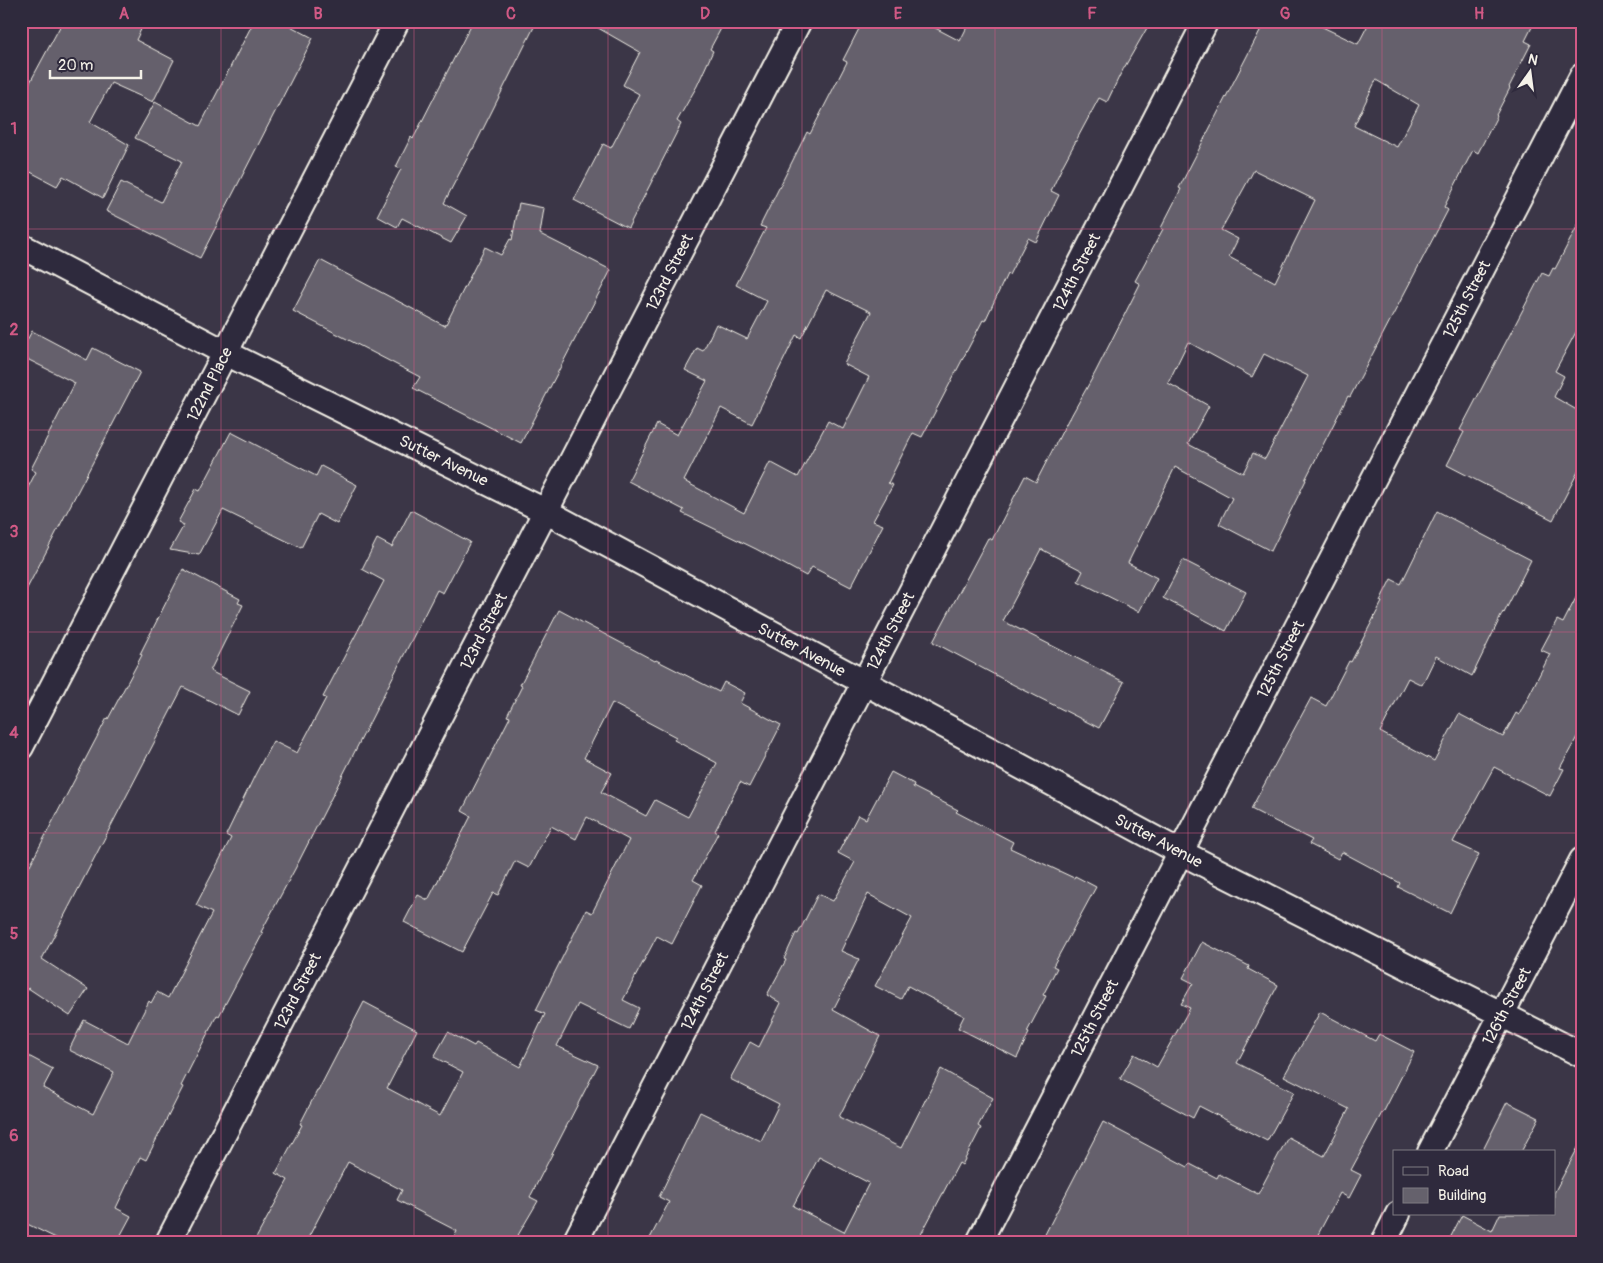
<svg xmlns="http://www.w3.org/2000/svg" width="1603" height="1263" font-family="Pangolin,sans-serif">
  <style>
    .building { fill: #65616c; stroke: #f4f1e8; fill-rule: evenodd }
    .lines { fill: none; stroke-linecap: round; stroke-linejoin: round }
    .street-casing { stroke: #f4f1e8; stroke-width: 28 }
    .street { stroke: #2f2a3d; stroke-width: 24 }
    .grid { fill: none; stroke: #d15985; stroke-width: 1; stroke-opacity: 0.55 }
    .labels { text-anchor: middle; stroke-width: 4; stroke-linejoin: round; paint-order: stroke }
    .street-label { font-size: 16px; fill: #f4f1e8; stroke: #2f2a3d }
    .neatline { fill: none; stroke: #d15985; stroke-width: 2 }
    .grid-label { font-size: 16px; text-anchor: middle; font-weight: bold; fill: #d15985 }
  </style>
  <rect width="100%" height="100%" fill="#3b3647"/>
  <filter id="ink" filterUnits="userSpaceOnUse"><feTurbulence type="fractalNoise" baseFrequency=".02" numOctaves="2"/><feDisplacementMap in="SourceGraphic" scale="10" xChannelSelector="R" yChannelSelector="G"/><feConvolveMatrix kernelMatrix="1 2 1 2 8 2 1 2 1" color-interpolation-filters="sRGB"/></filter>
  <g filter="url(#ink)">
    <path class="building" d="M 63,21 L 145,21 L 136,40 L 174,60 L 153,102 L 111,83 L 90,122 L 129,145 L 103,198 L 63,176 L 57,186 L 21,167 L 21,99 Z
      M 254,21 L 281,21 L 313,38 L 200,258 L 106,211 L 121,182 L 161,202 L 182,161 L 135,138 L 155,102 L 200,126 Z
      M 473,21 L 537,21 L 473,149 L 472,149 L 444,203 L 467,216 L 451,243 L 402,218 L 397,227 L 377,216 L 401,169 L 396,167 L 411,137 L 413,139 Z
      M 586,21 L 725,21 L 710,49 L 713,51 L 697,86 L 677,121 L 681,124 L 628,228 L 574,200 L 603,144 L 611,148 L 639,94 L 623,85 L 640,52 Z
      M 863,21 L 922,21 L 960,41 L 970,21 L 1151,21 L 1120,75 L 1107,102 L 1099,98 L 1063,165 L 1051,191 L 1059,195 L 1036,242 L 1028,238 L 1009,275 L 1007,274 L 985,321 L 983,320 L 922,437 L 913,433 L 888,483 L 893,485 L 873,521 L 883,525 L 851,587 L 812,567 L 806,576 L 756,549 L 682,513 L 684,510 L 628,481 L 657,424 L 677,435 L 707,381 L 685,370 L 697,348 L 703,351 L 716,324 L 747,339 L 767,301 L 736,285 L 766,228 L 760,226 L 807,132 L 810,134 L 847,62 L 843,60 ZM 826,290 L 871,312 L 844,364 L 869,377 L 843,429 L 828,421 L 798,477 L 770,462 L 744,513 L 684,481 L 721,408 L 752,424 L 796,335 L 801,338 Z
      M 1265,21 L 1310,21 L 1358,44 L 1370,21 L 1535,21 L 1525,41 L 1531,44 L 1509,87 L 1510,88 L 1496,115 L 1497,116 L 1478,153 L 1473,150 L 1444,207 L 1448,210 L 1350,397 L 1348,396 L 1305,480 L 1306,480 L 1271,551 L 1219,524 L 1232,498 L 1175,467 L 1128,563 L 1157,578 L 1139,612 L 1078,581 L 1083,571 L 1041,549 L 1003,621 L 1124,682 L 1099,728 L 1014,685 L 933,642 L 988,538 L 992,540 L 1025,476 L 1036,482 L 1069,418 L 1070,418 L 1095,373 L 1140,284 L 1135,281 L 1163,229 L 1161,228 L 1181,189 L 1179,188 ZM 1376,80 L 1419,105 L 1397,147 L 1354,126 ZM 1254,170 L 1315,200 L 1275,282 L 1229,257 L 1238,239 L 1221,230 ZM 1188,342 L 1252,377 L 1264,354 L 1308,376 L 1265,459 L 1253,453 L 1243,473 L 1188,444 L 1209,406 L 1168,383 Z
      M 519,203 L 544,208 L 540,234 L 611,270 L 521,443 L 413,388 L 420,377 L 293,311 L 320,260 L 445,326 L 485,247 L 501,255 L 510,239 L 512,240 Z
      M 1582,217 L 1582,321 L 1555,371 L 1564,376 L 1554,397 L 1582,413 L 1582,464 L 1553,520 L 1447,465 L 1464,432 L 1460,430 L 1542,273 L 1549,276 L 1553,268 L 1555,269 Z
      M 32,331 L 87,360 L 93,348 L 140,372 L 21,600 L 21,501 L 36,472 L 31,469 L 75,383 L 21,356 L 21,351 Z
      M 231,432 L 316,476 L 321,466 L 357,485 L 337,524 L 318,514 L 301,548 L 223,510 L 199,555 L 170,550 L 184,525 L 178,522 L 196,489 L 200,491 Z
      M 411,510 L 470,542 L 443,593 L 437,590 L 295,869 L 261,932 L 263,933 L 219,1016 L 217,1015 L 181,1086 L 183,1087 L 146,1160 L 140,1157 L 116,1208 L 131,1216 L 117,1242 L 64,1242 L 21,1221 L 21,1052 L 53,1069 L 43,1088 L 93,1114 L 114,1072 L 69,1050 L 84,1020 L 128,1043 L 149,1001 L 151,1003 L 157,992 L 168,998 L 212,913 L 196,905 L 231,838 L 226,835 L 255,775 L 273,741 L 297,753 L 326,698 L 323,697 L 384,581 L 362,569 L 377,539 L 392,547 Z
      M 1437,511 L 1531,560 L 1504,613 L 1503,612 L 1472,676 L 1436,656 L 1422,685 L 1408,678 L 1380,732 L 1434,761 L 1459,714 L 1503,737 L 1516,713 L 1519,715 L 1550,654 L 1541,650 L 1557,620 L 1563,623 L 1582,586 L 1582,728 L 1560,768 L 1564,769 L 1550,796 L 1494,767 L 1453,842 L 1479,854 L 1450,913 L 1398,887 L 1400,883 L 1342,852 L 1338,859 L 1309,844 L 1312,840 L 1251,809 L 1311,698 L 1326,706 L 1349,661 L 1351,662 L 1382,602 L 1380,601 L 1391,579 L 1401,584 Z
      M 1183,560 L 1246,592 L 1226,631 L 1163,598 Z
      M 183,569 L 240,599 L 238,603 L 243,605 L 210,671 L 250,691 L 238,715 L 183,687 L 42,959 L 88,989 L 70,1016 L 28,988 L 21,1000 L 21,882 L 107,718 L 108,719 L 142,655 L 140,654 Z
      M 559,610 L 655,661 L 656,660 L 719,692 L 724,682 L 745,693 L 740,703 L 781,725 L 749,787 L 740,782 L 715,831 L 718,833 L 693,880 L 702,885 L 672,944 L 657,936 L 623,1000 L 639,1008 L 629,1029 L 578,1004 L 557,1046 L 598,1065 L 530,1197 L 538,1201 L 514,1242 L 452,1242 L 457,1231 L 397,1200 L 402,1190 L 348,1162 L 306,1242 L 254,1242 L 288,1180 L 276,1173 L 302,1125 L 300,1124 L 317,1091 L 318,1091 L 364,1002 L 417,1030 L 387,1088 L 440,1116 L 463,1072 L 434,1057 L 448,1032 L 474,1046 L 476,1043 L 520,1067 L 545,1014 L 536,1010 L 586,910 L 592,913 L 629,840 L 587,817 L 576,839 L 551,826 L 529,868 L 515,861 L 498,895 L 493,893 L 462,952 L 404,922 L 418,895 L 428,900 L 471,816 L 462,811 L 510,717 L 507,716 L 522,686 L 520,685 ZM 612,703 L 676,737 L 674,740 L 717,763 L 688,817 L 655,800 L 646,816 L 601,792 L 612,773 L 584,758 Z
      M 891,772 L 914,784 L 913,787 L 958,810 L 956,812 L 1013,842 L 1010,848 L 1074,878 L 1075,876 L 1096,887 L 1053,966 L 1057,968 L 1043,995 L 1046,996 L 1027,1032 L 1029,1033 L 1017,1058 L 958,1028 L 964,1016 L 908,986 L 901,999 L 875,986 L 912,918 L 868,894 L 841,951 L 859,959 L 833,1010 L 880,1036 L 839,1117 L 901,1148 L 941,1069 L 993,1098 L 978,1126 L 981,1128 L 962,1165 L 959,1163 L 917,1242 L 648,1242 L 669,1202 L 659,1197 L 700,1112 L 761,1141 L 779,1104 L 730,1079 L 750,1042 L 759,1047 L 781,1003 L 767,995 L 786,960 L 784,959 L 796,933 L 798,934 L 818,894 L 833,901 L 855,862 L 838,853 L 858,815 L 866,819 ZM 819,1157 L 869,1183 L 844,1232 L 793,1206 Z
      M 1202,942 L 1249,966 L 1248,969 L 1278,985 L 1237,1063 L 1294,1092 L 1267,1141 L 1199,1106 L 1193,1118 L 1120,1079 L 1134,1054 L 1157,1067 L 1190,1008 L 1181,1004 L 1193,983 L 1183,978 Z
      M 1320,1012 L 1375,1041 L 1379,1034 L 1414,1052 L 1384,1111 L 1383,1111 L 1351,1170 L 1361,1175 L 1349,1198 L 1340,1193 L 1314,1242 L 1041,1242 L 1103,1122 L 1188,1167 L 1190,1164 L 1217,1178 L 1219,1174 L 1258,1194 L 1288,1137 L 1324,1156 L 1349,1109 L 1284,1076 Z
      M 1507,1102 L 1539,1118 L 1521,1152 L 1482,1152 Z
      M 1582,1140 L 1582,1242 L 1448,1242 L 1462,1215 L 1492,1231 L 1500,1214 L 1554,1214 L 1554,1193 Z"/>
    <g class="lines">
      <g class="street-casing">
        <path id="street" d="M 21,246 L 226,353 L 545,511 L 1180,852 L 1582,1055
          M 21,747 L 397,21
          M 1430,1152 L 1582,860
          M 168,1242 L 799,21
          M 575,1242 L 1206,21
          M 979,1242 L 1582,76
          M 1384,1242 L 1398,1214"/>
      </g>
      <use href="#street" class="street"/>
    </g>
  </g>
  <path class="grid" d="M 221,21 L 221,1242M 414,21 L 414,1242M 608,21 L 608,1242M 802,21 L 802,1242M 995,21 L 995,1242M 1188,21 L 1188,1242M 1382,21 L 1382,1242M 21,229 L 1582,229M 21,430 L 1582,430M 21,632 L 1582,632M 21,833 L 1582,833M 21,1034 L 1582,1034"/>
  <g class="labels">
    <g class="street-label">
      <text transform="translate(669 272) rotate(-63)" y="6">123rd Street</text>
      <text transform="translate(1076 272) rotate(-63)" y="6">124th Street</text>
      <text transform="translate(1466 299) rotate(-63)" y="6">125th Street</text>
      <text transform="translate(209 384) rotate(-63)" y="6">122nd Place</text>
      <text transform="translate(444 460) rotate(26)" y="6">Sutter Avenue</text>
      <text transform="translate(483 631) rotate(-63)" y="6">123rd Street</text>
      <text transform="translate(890 631) rotate(-63)" y="6">124th Street</text>
      <text transform="translate(802 649) rotate(28)" y="6">Sutter Avenue</text>
      <text transform="translate(1280 659) rotate(-63)" y="6">125th Street</text>
      <text transform="translate(1159 840) rotate(28)" y="6">Sutter Avenue</text>
      <text transform="translate(297 991) rotate(-63)" y="6">123rd Street</text>
      <text transform="translate(704 991) rotate(-63)" y="6">124th Street</text>
      <text transform="translate(1506 1006) rotate(-62)" y="6">126th Street</text>
      <text transform="translate(1094 1018) rotate(-63)" y="6">125th Street</text>
    </g>
  </g>
  <rect width="1603" height="1263" fill="none" stroke="#2f2a3d" stroke-width="55"/>
  <rect x="1393" y="1150" width="162" height="65" fill="#2f2a3d" stroke="#7e7a81"/>
  <rect x="1403" y="1167" width="25" height="8" fill="#2f2a3d" stroke="#7e7a81"/>
  <text x="1438" y="1176" font-size="15" fill="#f4f1e8">Road</text>
  <rect x="1403" y="1188" width="25" height="15" fill="#65616c" stroke="#7e7a81"/>
  <text x="1438" y="1200" font-size="15" fill="#f4f1e8">Building</text>
  <g transform="translate(1530 72) rotate(14)" stroke="#2f2a3d" stroke-width="4" paint-order="stroke">
  <path d="M0-4L9 19L0 12L-9 19Z" fill="#f4f1e8"/>
  <text y="-8" font-size="14" font-weight="bold" text-anchor="middle" fill="#f4f1e8">N</text>
  </g>
  <path d="M50 70v8h91v-8" fill="none" stroke="#f4f1e8" stroke-width="2.5"/>
  <text x="58" y="70" font-size="15" fill="#f4f1e8" stroke="#2f2a3d" stroke-width="4" paint-order="stroke">20 m</text>
  <rect x="28" y="28" width="1548" height="1208" class="neatline"/>
  <g class="grid-label">
    <text x="124" y="19">A</text>
    <text x="318" y="19">B</text>
    <text x="511" y="19">C</text>
    <text x="705" y="19">D</text>
    <text x="898" y="19">E</text>
    <text x="1092" y="19">F</text>
    <text x="1285" y="19">G</text>
    <text x="1479" y="19">H</text>
    <text x="14" y="134">1</text>
    <text x="14" y="335">2</text>
    <text x="14" y="537">3</text>
    <text x="14" y="738">4</text>
    <text x="14" y="939">5</text>
    <text x="14" y="1141">6</text>
  </g>
</svg>
